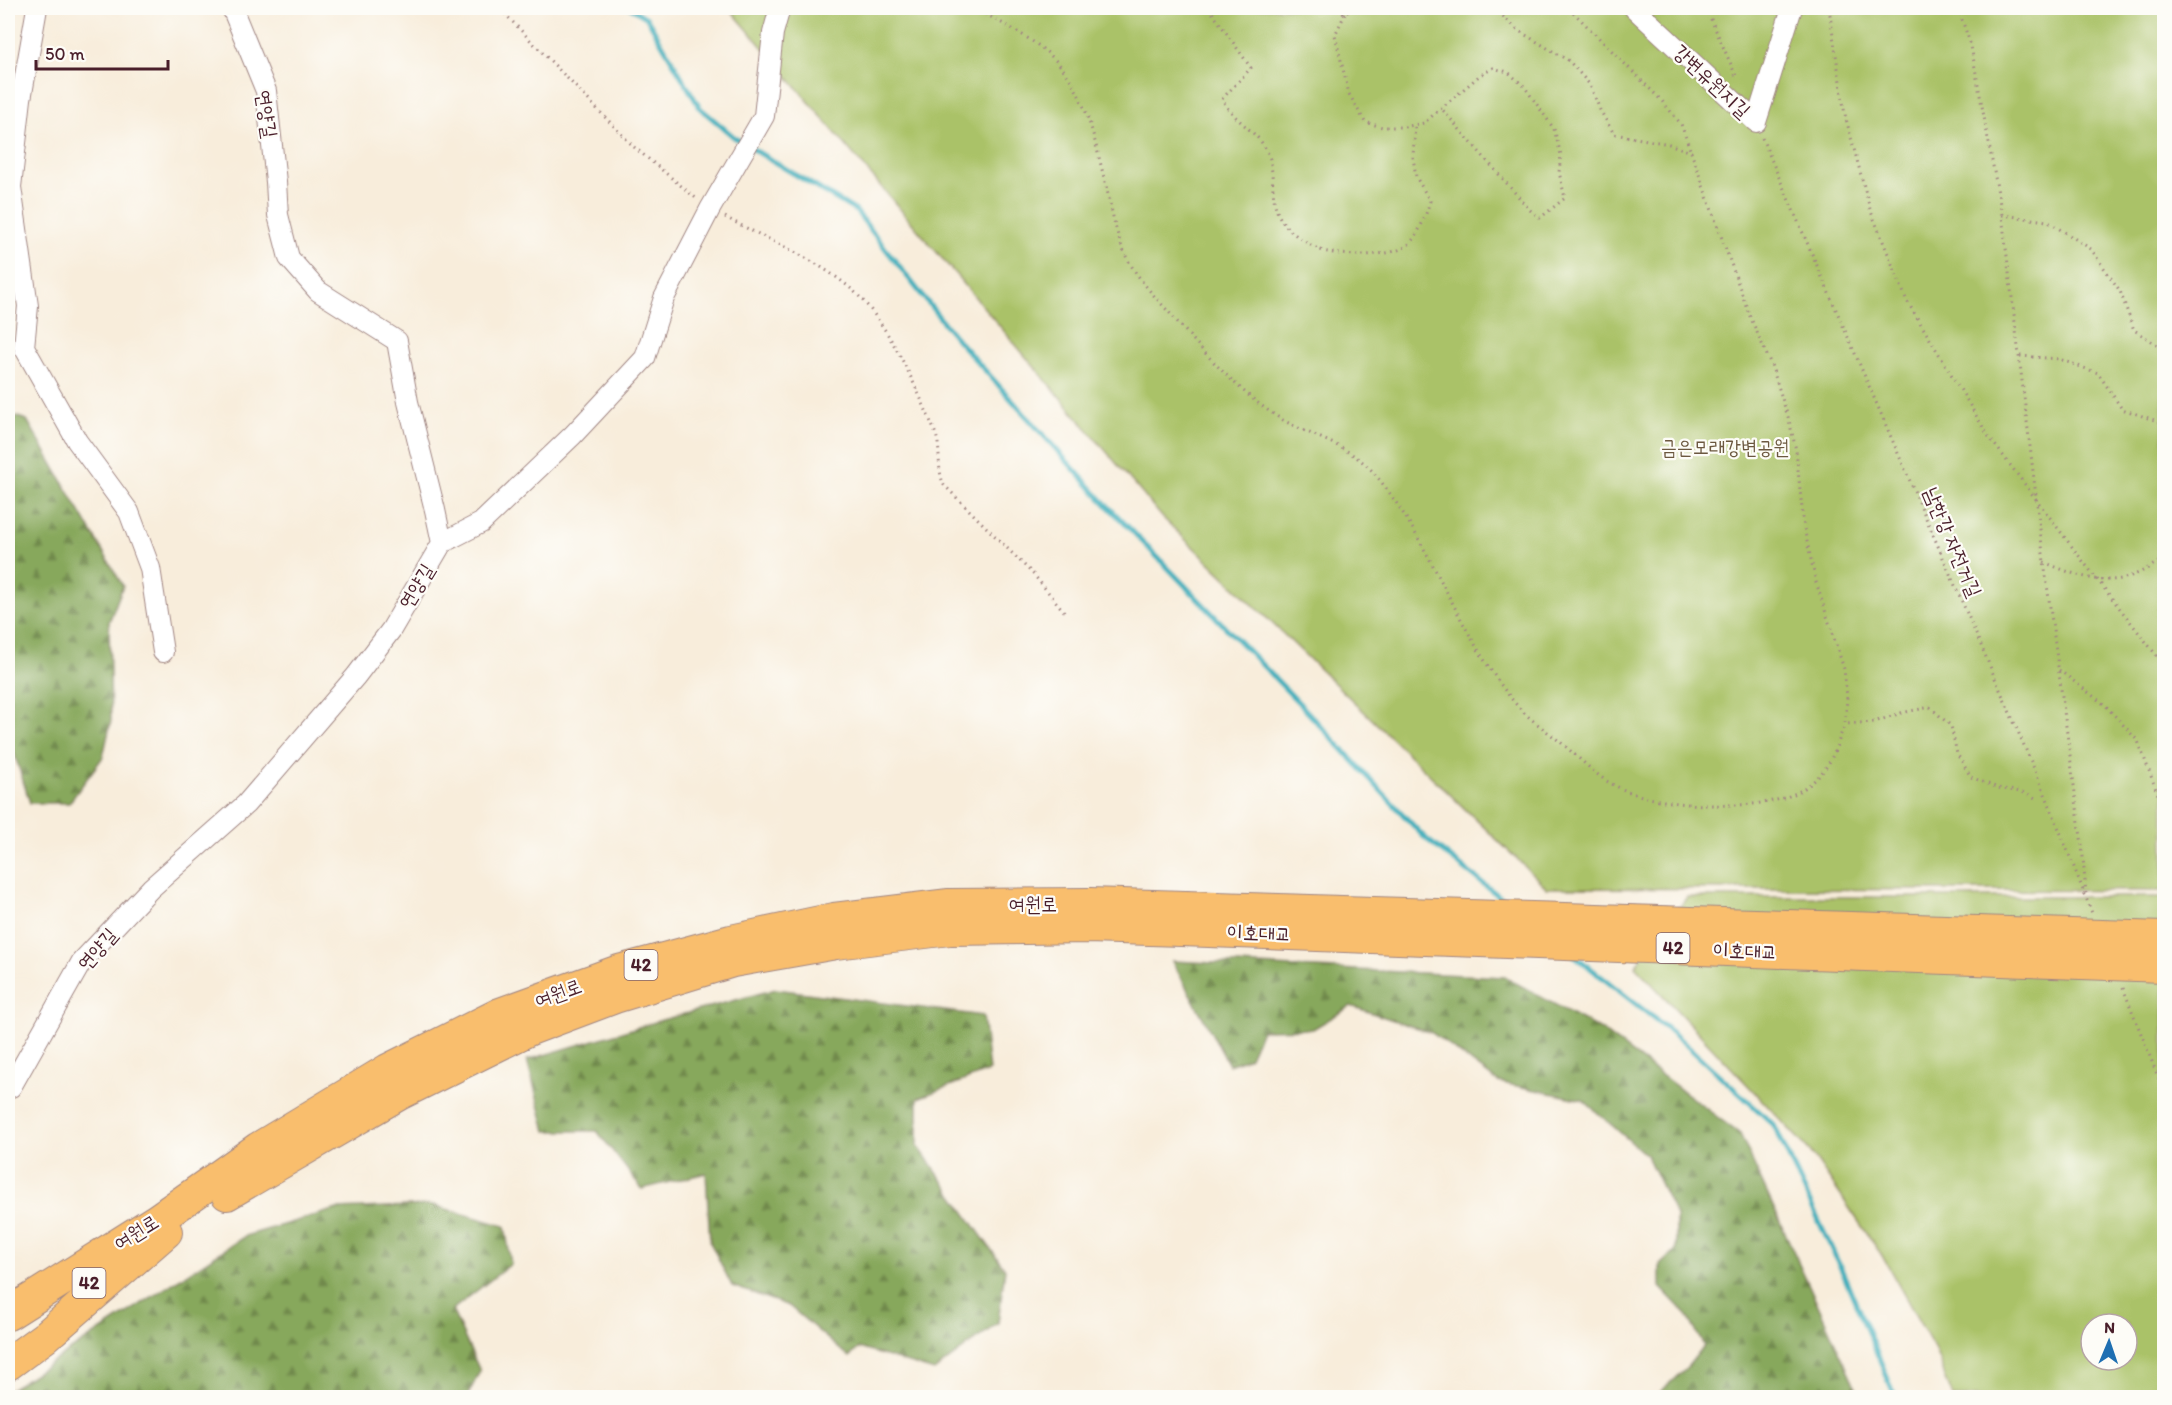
<svg xmlns="http://www.w3.org/2000/svg" width="2172" height="1405" font-family="Itim,'Poor Story',sans-serif">
  <style>
    .green { fill: #aac267; stroke: #7a7049; stroke-width: 1.5; fill-rule: evenodd }
    .forest { fill: url(#forest-firs); stroke: #686444; stroke-width: 1.5 }
    .lines { fill: none; stroke-linecap: round; stroke-linejoin: round }
    .stream { stroke: #40afbc; stroke-width: 5 }
    .minor-casing { stroke: #a18683; stroke-width: 22 }
    .trunk-casing { stroke: #a18683; stroke-width: 34 }
    .path { stroke: #a18683; stroke-width: 3; stroke-dasharray: 1.5 4.5; stroke-linecap: butt }
    .minor { stroke: #fff; stroke-width: 20 }
    .trunk { stroke: #f9be6d; stroke-width: 32 }
    .trunk-bridge-casing { stroke: #a18683; stroke-width: 34; stroke-linecap: butt }
    .trunk-bridge { stroke: #f9be6d; stroke-width: 32 }
    .labels { text-anchor: middle; stroke-width: 4.5; stroke-linejoin: round; paint-order: stroke }
    .shield { fill: #fdfcf7; stroke: #806168; stroke-width: 1.5 }
    .shield-label { font-size: 18px; font-weight: bold; fill: #4a1f2b }
    .street-label { font-size: 20px; fill: #4a1f2b; stroke: #fdfcf7 }
    .park-label { font-size: 20px; fill: #6c5840; stroke: #fdfcf7 }
  </style>
  <defs>
    <pattern id="forest-firs" width="22" height="20" patternUnits="userSpaceOnUse" patternTransform="scale(1.5)"><rect width="22" height="20" fill="#87a85c"/><path d="M5 1l3.5 6h-7zM16 11l3.5 6h-7z" fill="#70884c"/></pattern>
  </defs>
  <rect width="100%" height="100%" fill="#fdfcf7"/>
  <filter id="ink" filterUnits="userSpaceOnUse"><feTurbulence type="fractalNoise" baseFrequency=".0167" numOctaves="2"/><feDisplacementMap in="SourceGraphic" scale="12" xChannelSelector="R" yChannelSelector="G"/><feConvolveMatrix kernelMatrix="1 2 1 2 8 2 1 2 1" color-interpolation-filters="sRGB"/></filter>
  <filter id="wash" filterUnits="userSpaceOnUse"><feTurbulence type="fractalNoise" baseFrequency=".008" numOctaves="4" result="noise"/><feDisplacementMap in="SourceGraphic" scale="24" xChannelSelector="R" yChannelSelector="G"/><feGaussianBlur stdDeviation="1.35" result="paint"/><feColorMatrix in="noise" values="0 0 0 0 0 0 0 0 0 0 0 0 0 0 0 0 0 1.4 0 .05"/><feComposite in="paint" operator="in"/></filter>
  <g filter="url(#wash)">
    <rect width="100%" height="100%" fill="#f8eddb"/>
    <path class="green" d="M 729,8 L 2164,8 L 2164,891 L 1547,888 L 1162,517 Z
      M 1687,897 L 2164,897 L 2164,1397 L 1953,1397 L 1935,1350 L 1881,1254 L 1810,1151 L 1635,966 ZM 2091,1324 L 2127,1324 L 2127,1360 L 2091,1360 Z"/>
    <path class="forest" d="M 8,414 L 27,420 L 123,586 L 109,622 L 111,721 L 103,757 L 69,803 L 30,803 L 11,743 L 8,742 Z
      M 1172,961 L 1505,977 L 1601,1030 L 1740,1134 L 1860,1397 L 1655,1397 L 1688,1366 L 1704,1346 L 1687,1315 L 1660,1287 L 1660,1265 L 1676,1250 L 1676,1216 L 1647,1156 L 1583,1100 L 1498,1082 L 1432,1033 L 1351,1006 L 1313,1029 L 1262,1030 L 1250,1057 L 1229,1065 Z
      M 776,989 L 983,1016 L 989,1071 L 918,1098 L 918,1146 L 1005,1269 L 998,1323 L 934,1371 L 859,1348 L 849,1357 L 789,1306 L 732,1286 L 710,1242 L 706,1173 L 642,1189 L 597,1131 L 546,1131 L 527,1060 L 662,1020 Z
      M 433,1205 L 505,1226 L 511,1264 L 452,1310 L 480,1371 L 467,1397 L 8,1397 L 8,1391 L 245,1236 L 337,1209 Z"/>
    <g class="lines">
      <path class="stream" d="M 631,8 L 647,18 L 700,108 L 734,137 L 743,143
        M 751,148 L 856,211 L 954,336 L 1101,499 L 1302,706 L 1424,837 L 1509,904
        M 1575,956 L 1674,1034 L 1774,1125 L 1843,1273 L 1896,1398"/>
    </g>
  </g>
  <g filter="url(#ink)">
    <g class="lines">
      <g class="minor-casing">
        <path id="minor" d="M 37,8 L 21,99 L 11,187 L 28,306 L 24,347 L 77,441 L 129,512 L 150,568 L 163,652
          M 1634,8 L 1756,122 L 1792,8
          M 442,543 L 481,523 L 573,435 L 645,358 L 664,298 L 710,209 L 764,116 L 773,33 L 780,8
          M 8,1088 L 11,1087 L 82,961 L 151,888 L 246,804 L 356,676 L 391,630 L 442,543 L 435,510 L 408,402 L 397,341 L 318,291 L 289,258 L 278,215 L 276,182 L 266,91 L 232,8"/>
      </g>
      <g class="trunk-casing">
        <path id="trunk" d="M 227,1194 L 399,1094 L 530,1029 L 615,997 L 733,961 L 836,943 L 950,929 L 1088,927 L 1181,930
          M 8,1314 L 157,1220 L 259,1148 L 388,1070 L 500,1014 L 619,971 L 731,941 L 834,919 L 949,905 L 1090,904 L 1185,907
          M 8,1364 L 45,1337 L 166,1232"/>
      </g>
      <path class="path" d="M 502,8 L 504,13 L 634,147 L 697,199
        M 975,8 C 1002,24 1036,39 1057,62 C 1088,96 1096,147 1107,190 C 1113,215 1117,243 1131,265 C 1141,282 1155,297 1168,311 C 1201,349 1240,395 1283,420 C 1313,437 1351,446 1374,473 C 1432,542 1457,633 1515,703 C 1528,719 1549,732 1565,746 C 1578,757 1591,770 1605,780 C 1642,803 1691,806 1733,805 C 1772,804 1808,798 1830,761 C 1836,750 1840,736 1845,724
        M 1209,8 L 1251,68 L 1222,99 C 1233,122 1263,133 1270,159 C 1275,182 1269,206 1285,225 C 1292,234 1308,244 1318,249 C 1335,257 1393,258 1408,245 C 1419,235 1426,215 1430,201 L 1416,177 L 1413,157 L 1415,125
        M 1338,8 L 1345,14 L 1352,8
        M 1494,8 L 1519,31 L 1569,61 L 1590,85 L 1600,110 L 1614,134 L 1669,144 L 1691,152 L 1749,314 L 1772,367 L 1789,420 L 1796,450 L 1804,528 L 1816,582 L 1844,669 L 1847,697 L 1845,724 L 1874,722 L 1901,713 L 1930,707 L 1951,726 L 1957,754 L 1971,777 L 1998,788 L 2026,793 L 2037,799
        M 1569,8 L 1662,101 L 1681,124 L 1691,152
        M 1706,8 L 1736,76
        M 1829,8 L 1845,115 L 1870,209 L 1907,301 L 1989,437 L 2082,560 L 2164,665
        M 1958,8 L 1971,46 L 2002,215 L 2044,562 L 2082,845 L 2086,894
        M 1345,14 L 1335,35 L 1349,94 L 1365,122 L 1382,127 L 1404,127 L 1424,123 L 1479,76 L 1493,68 L 1508,72 L 1524,86 L 1554,129 L 1561,155 L 1559,172 L 1565,198 L 1540,218 L 1530,210 L 1441,108
        M 1762,138 L 2048,801 L 2092,913
        M 2002,215 L 2047,221 L 2091,249 L 2120,291 L 2134,330 L 2164,349
        M 725,217 C 766,239 813,257 849,287 C 886,317 917,388 935,432 C 942,449 936,468 944,485 L 1034,575 L 1067,615
        M 2020,356 L 2059,359 L 2098,373 L 2122,409 L 2157,421 L 2164,422
        M 2044,562 C 2070,573 2102,587 2131,576 C 2141,573 2151,566 2160,561 L 2164,550
        M 2059,670 L 2105,705 L 2138,741 L 2164,811
        M 2123,988 L 2164,1092"/>
      <use href="#minor" class="minor"/>
      <use href="#trunk" class="trunk"/>
      <g class="trunk-bridge-casing">
        <path id="trunk-bridge" d="M 1185,907 L 2164,938
          M 1181,930 L 2164,966"/>
      </g>
      <use href="#trunk-bridge" class="trunk-bridge"/>
    </g>
  </g>
  <g class="labels">
    <g class="shield">
      <rect x="1656.5" y="933" width="33" height="30" rx="4.5"/>
      <rect x="624.5" y="950" width="33" height="30" rx="4.5"/>
      <rect x="72.5" y="1268" width="33" height="30" rx="4.5"/>
    </g>
    <g class="shield-label">
      <text x="1673" y="954">42</text>
      <text x="641" y="971">42</text>
      <text x="89" y="1289">42</text>
    </g>
    <g class="street-label">
      <text transform="translate(1712 81) rotate(43)" y="7">강변유원지길</text>
      <text transform="translate(267 114) rotate(81)" y="7">연양길</text>
      <text transform="translate(1953 542) rotate(67)" y="7">남한강 자전거길</text>
      <text transform="translate(416 586) rotate(-59)" y="7">연양길</text>
      <text x="1033" y="911">여원로</text>
      <text transform="translate(1259 933) rotate(2)" y="7">이호대교</text>
      <text transform="translate(97 949) rotate(-49)" y="7">연양길</text>
      <text transform="translate(1745 951) rotate(2)" y="7">이호대교</text>
      <text transform="translate(558 993) rotate(-20)" y="7">여원로</text>
      <text transform="translate(136 1232) rotate(-32)" y="7">여원로</text>
    </g>
    <g class="park-label">
      <text x="1725" y="454">금은모래강변공원</text>
    </g>
  </g>
  <rect width="2172" height="1405" fill="none" stroke="#fdfcf7" stroke-width="30"/>
  <g transform="translate(2109 1342) rotate(2)"><circle r="28" fill="#fdfcf7" stroke="#b5a4a5" stroke-width="1.5"/>
  <path d="M0-4.5L10 22L0 15L-10 22Z" fill="#1f6fb2"/>
  <text y="-9" font-size="16" font-weight="bold" text-anchor="middle" fill="#4a1f2b">N</text>
  </g>
  <path d="M36 60v9h132v-9" fill="none" stroke="#4a1f2b" stroke-width="3"/>
  <text x="45" y="60" font-size="18" fill="#4a1f2b" stroke="#fdfcf7" stroke-width="4.5" paint-order="stroke">50 m</text>
</svg>
